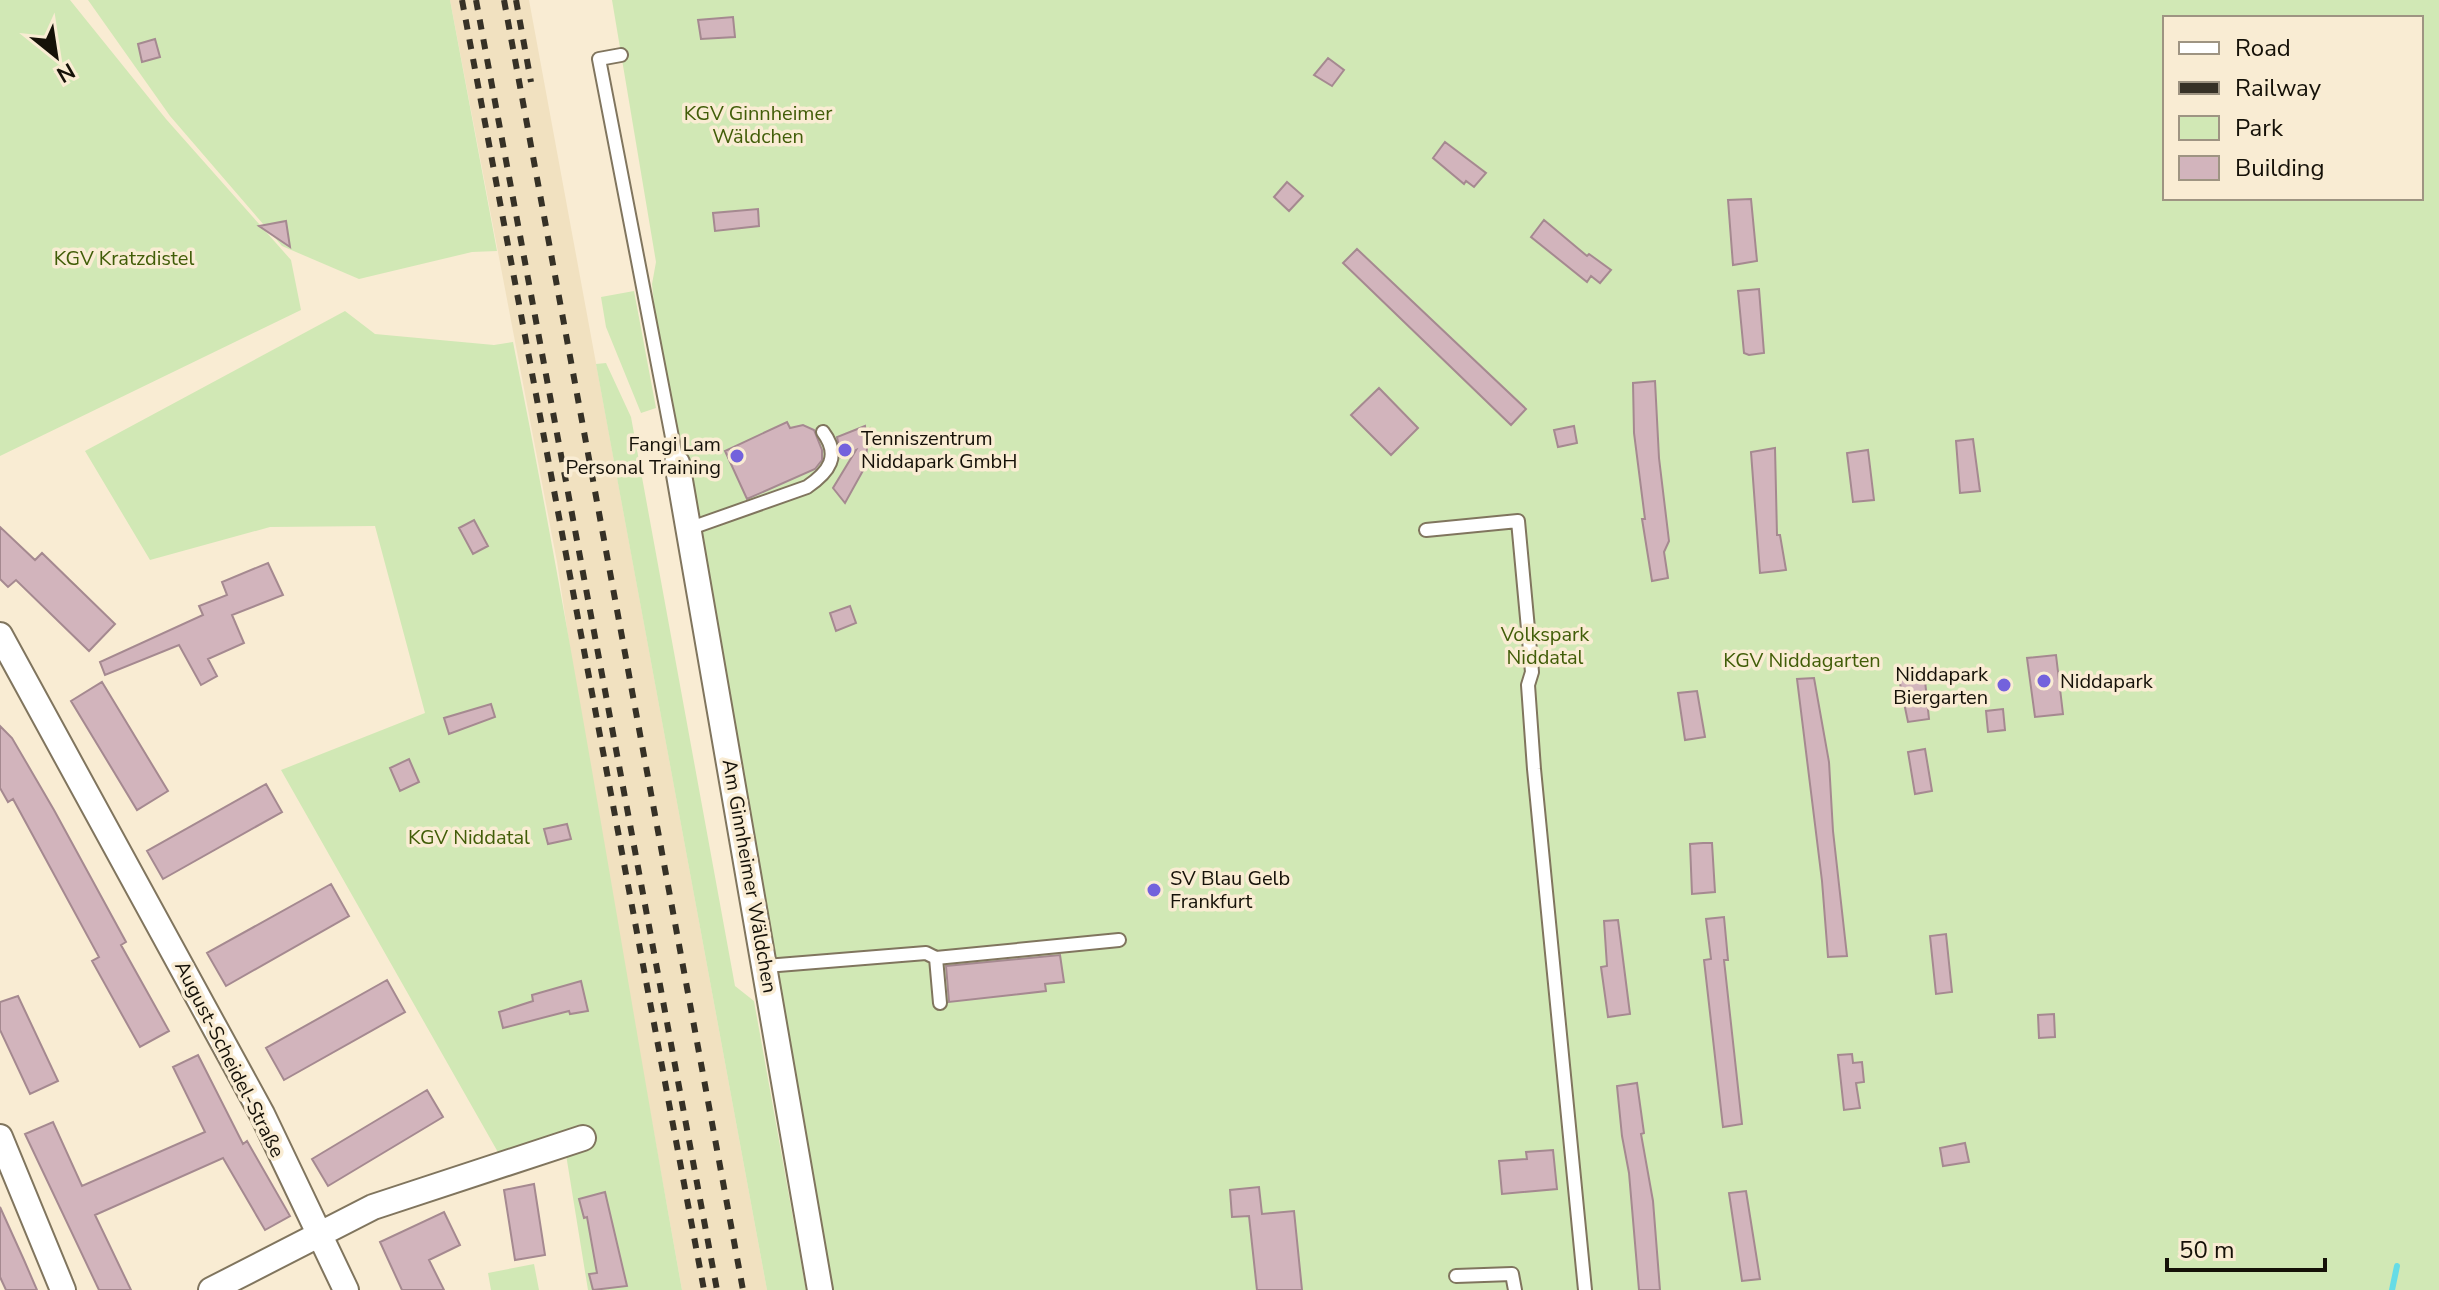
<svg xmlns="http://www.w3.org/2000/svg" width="2439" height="1290" font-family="'Nunito Sans',sans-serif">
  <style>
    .built { fill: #f1e1c0 }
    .green { fill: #d1e8b5; fill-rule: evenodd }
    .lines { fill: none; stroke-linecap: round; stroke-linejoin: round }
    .stream { stroke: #65dce6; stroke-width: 6 }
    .building { fill: #d2b4bc; stroke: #a58990; stroke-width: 2 }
    .service-casing { stroke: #80755e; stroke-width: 16 }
    .minor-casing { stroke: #80755e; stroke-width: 28 }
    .service { stroke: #fff; stroke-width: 12 }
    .minor { stroke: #fff; stroke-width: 24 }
    .rail { stroke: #363126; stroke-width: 6; stroke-dasharray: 10 10; stroke-linecap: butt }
    .poi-dot { fill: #7362dc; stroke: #f9ecd3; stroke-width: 3 }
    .labels { text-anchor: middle; stroke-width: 7; stroke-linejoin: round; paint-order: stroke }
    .park-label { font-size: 20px; fill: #415d08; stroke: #f9ecd3 }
    .poi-label { font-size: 20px; fill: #151108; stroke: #f9ecd3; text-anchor: start }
    .street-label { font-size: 20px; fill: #151108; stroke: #f9ecd3 }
  </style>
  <rect width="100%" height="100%" fill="#f9ecd3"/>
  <path class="built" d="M 450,0 L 529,0 L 767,1290 L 682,1290 L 585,748 L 557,562 Z"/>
  <path class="green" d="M 0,0 L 70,0 L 166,119 L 291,260 L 301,310 L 0,456 Z
    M 88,0 L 450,0 L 497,251 L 472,252 L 359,279 L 282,246 L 170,116 Z
    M 612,0 L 2439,0 L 2439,1290 L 828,1290 L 658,345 L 652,284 L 656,262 ZM 2165,18 L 2421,18 L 2421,198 L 2165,198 Z
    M 634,291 L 656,408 L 641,413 L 606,327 L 601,297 Z
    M 345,311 L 375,334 L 494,345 L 513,342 C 576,656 625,974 682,1290 L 588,1290 L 563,1136 L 499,1154 L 281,770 L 425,713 L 375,526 L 270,527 L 150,560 L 85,451 Z
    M 606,363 L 631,417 L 735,986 L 754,1001 L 806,1290 L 767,1290 L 596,364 Z
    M 534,1264 L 539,1290 L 491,1290 L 488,1273 Z"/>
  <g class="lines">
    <path class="stream" d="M 2392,1290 L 2397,1266"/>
  </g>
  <path class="building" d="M 733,17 L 735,37 L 701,39 L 698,20 Z
    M 155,39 L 160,57 L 142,62 L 138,44 Z
    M 1328,58 L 1344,70 L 1332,86 L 1314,75 Z
    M 1445,142 L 1486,173 L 1474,187 L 1466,181 L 1464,184 L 1433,158 Z
    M 1287,182 L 1303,196 L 1289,211 L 1274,197 Z
    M 1751,199 L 1757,261 L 1733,265 L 1728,200 Z
    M 758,209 L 759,226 L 715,231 L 713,213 Z
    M 1544,220 L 1587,256 L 1589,254 L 1611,270 L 1600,283 L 1591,276 L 1587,282 L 1531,237 Z
    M 286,221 L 290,247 L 259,226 Z
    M 1357,249 L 1526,409 L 1511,425 L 1343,263 Z
    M 1759,289 L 1764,353 L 1749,355 L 1744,353 L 1738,291 Z
    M 1655,381 L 1659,458 L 1669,541 L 1664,552 L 1668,578 L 1652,581 L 1642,519 L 1645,519 L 1634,433 L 1633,383 Z
    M 1379,388 L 1418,428 L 1391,455 L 1351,415 Z
    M 787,422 L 790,428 L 803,425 L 814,430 L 822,450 L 822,460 L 815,469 L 747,499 L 725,451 Z
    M 865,426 L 866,434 L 869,430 L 865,467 L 845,503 L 833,488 L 856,450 L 841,457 L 837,437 Z
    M 1574,426 L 1577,443 L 1558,447 L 1554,430 Z
    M 1973,439 L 1980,491 L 1960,493 L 1956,441 Z
    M 1775,448 L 1777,535 L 1780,535 L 1786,570 L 1760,573 L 1751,452 Z
    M 1868,450 L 1874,500 L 1853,502 L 1847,453 Z
    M 474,520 L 488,546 L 473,554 L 459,528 Z
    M 0,527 L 35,560 L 42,553 L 115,624 L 89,651 L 16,580 L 8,587 L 0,579 Z
    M 268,563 L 283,595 L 232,615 L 244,643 L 208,659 L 217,676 L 201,685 L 179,645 L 105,675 L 100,662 L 203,615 L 199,606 L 227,595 L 222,582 Z
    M 850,606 L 856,623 L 836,631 L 830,613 Z
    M 2056,655 L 2063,714 L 2035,717 L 2027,658 Z
    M 1924,671 L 1929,719 L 1908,722 L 1898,674 Z
    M 1814,678 L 1829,762 L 1833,831 L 1847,956 L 1828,957 L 1822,881 L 1797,679 Z
    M 102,682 L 168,791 L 137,810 L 71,701 Z
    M 1697,691 L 1705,737 L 1685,740 L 1678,693 Z
    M 491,704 L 495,717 L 449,734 L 444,718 Z
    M 2003,709 L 2005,730 L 1988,732 L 1986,711 Z
    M 0,726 L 12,738 L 54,810 L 126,942 L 121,945 L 169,1031 L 140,1047 L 92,961 L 99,957 L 13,799 L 8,802 L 0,788 Z
    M 1925,749 L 1932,791 L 1915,794 L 1908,752 Z
    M 409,759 L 419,782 L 400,791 L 390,768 Z
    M 266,784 L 282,812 L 163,879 L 147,851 Z
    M 567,824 L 571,839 L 548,844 L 544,829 Z
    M 1703,843 L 1712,843 L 1715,892 L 1692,894 L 1690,844 Z
    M 331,884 L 349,916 L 226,986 L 207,953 Z
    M 1724,917 L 1728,960 L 1724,960 L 1742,1124 L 1723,1127 L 1704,960 L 1711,959 L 1706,919 Z
    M 1618,920 L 1630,1014 L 1608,1017 L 1601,967 L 1607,966 L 1604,921 Z
    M 1946,934 L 1952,992 L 1936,994 L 1930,936 Z
    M 1060,955 L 1064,982 L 1045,984 L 1046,991 L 949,1002 L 946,966 Z
    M 387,980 L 405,1012 L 284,1080 L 266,1048 Z
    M 581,981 L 588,1011 L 570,1014 L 569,1011 L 503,1028 L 499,1012 L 533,1001 L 532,995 Z
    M 18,996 L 58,1081 L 30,1094 L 0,1030 L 0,1002 Z
    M 2054,1014 L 2055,1037 L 2039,1038 L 2038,1015 Z
    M 1852,1054 L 1853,1063 L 1862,1062 L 1864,1082 L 1856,1083 L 1860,1108 L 1844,1110 L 1838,1055 Z
    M 198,1055 L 243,1144 L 247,1141 L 290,1216 L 265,1230 L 223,1158 L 95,1215 L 131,1290 L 99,1290 L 25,1134 L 53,1122 L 82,1186 L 205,1132 L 173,1067 Z
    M 1637,1083 L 1644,1133 L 1641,1134 L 1653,1201 L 1660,1290 L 1639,1290 L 1629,1173 L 1622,1136 L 1617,1086 Z
    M 427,1090 L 443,1117 L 328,1186 L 312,1159 Z
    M 1965,1143 L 1969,1162 L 1943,1166 L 1940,1148 Z
    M 1553,1150 L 1557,1189 L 1502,1194 L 1499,1161 L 1527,1159 L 1526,1152 Z
    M 534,1184 L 545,1255 L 515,1260 L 504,1190 Z
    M 1259,1187 L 1262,1214 L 1294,1211 L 1302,1290 L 1257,1290 L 1249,1216 L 1232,1217 L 1230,1190 Z
    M 1746,1191 L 1760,1279 L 1742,1281 L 1729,1193 Z
    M 605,1192 L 627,1286 L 593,1290 L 589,1274 L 597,1273 L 587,1217 L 584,1218 L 579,1199 Z
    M 0,1207 L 24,1260 L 37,1290 L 6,1290 L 0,1277 Z
    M 444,1212 L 460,1245 L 429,1260 L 444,1290 L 402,1290 L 380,1242 Z"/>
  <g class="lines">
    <g class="service-casing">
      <path id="service" d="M 621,55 L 599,59 L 677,463
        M 688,529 L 807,487 C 829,472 841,456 823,432
        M 1426,530 L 1518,521 L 1532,672 L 1528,685 L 1534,769 L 1585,1290
        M 766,966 L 926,953 L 936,958
        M 940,1003 L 936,958 L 1119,940
        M 1456,1276 L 1512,1274 L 1515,1290"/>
    </g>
    <g class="minor-casing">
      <path id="minor" d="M 677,463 L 820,1290
        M 0,635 L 262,1114 L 346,1290
        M 0,1137 L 63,1290
        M 211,1290 L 373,1207 L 583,1138"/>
    </g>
    <use href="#service" class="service"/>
    <use href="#minor" class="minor"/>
    <path class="rail" d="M 462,0 L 704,1290
      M 476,0 L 717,1290
      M 504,0 L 743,1290
      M 516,0 L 531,82"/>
  </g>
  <g class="poi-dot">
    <circle cx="845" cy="450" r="8"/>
    <circle cx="737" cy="456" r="8"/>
    <circle cx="2044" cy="681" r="8"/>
    <circle cx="2004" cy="685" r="8"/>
    <circle cx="1154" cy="890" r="8"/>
  </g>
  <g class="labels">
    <g class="park-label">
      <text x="758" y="120">KGV Ginnheimer<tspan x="758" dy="23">Wäldchen</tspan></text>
      <text x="124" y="265">KGV Kratzdistel</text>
      <text x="1545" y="641">Volkspark<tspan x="1545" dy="23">Niddatal</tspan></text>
      <text x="1802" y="667">KGV Niddagarten</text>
      <text x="469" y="844">KGV Niddatal</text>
    </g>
    <g class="poi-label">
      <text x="861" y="445">Tenniszentrum<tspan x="861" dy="23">Niddapark GmbH</tspan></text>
      <text x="721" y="451" text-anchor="end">Fangi Lam<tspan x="721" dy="23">Personal Training</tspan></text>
      <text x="1988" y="681" text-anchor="end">Niddapark<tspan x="1988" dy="23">Biergarten</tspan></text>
      <text x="2060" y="688">Niddapark</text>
      <text x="1170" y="885">SV Blau Gelb<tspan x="1170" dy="23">Frankfurt</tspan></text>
    </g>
    <g class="street-label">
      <text transform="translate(750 876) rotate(80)" y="7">Am Ginnheimer Wäldchen</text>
      <text transform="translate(230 1059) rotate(63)" y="7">August-Scheidel-Straße</text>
    </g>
  </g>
  <rect x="2163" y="16" width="260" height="184" fill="#f9ecd3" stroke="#9e9482" stroke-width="2"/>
  <rect x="2179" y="42" width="40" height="12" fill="#ffffff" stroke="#9e9482" stroke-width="2"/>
  <text x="2235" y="56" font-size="24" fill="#151108">Road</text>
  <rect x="2179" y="82" width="40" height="12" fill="#363126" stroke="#9e9482" stroke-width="2"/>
  <text x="2235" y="96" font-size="24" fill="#151108">Railway</text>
  <rect x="2179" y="116" width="40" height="24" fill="#d1e8b5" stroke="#9e9482" stroke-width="2"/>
  <text x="2235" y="136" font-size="24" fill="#151108">Park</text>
  <rect x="2179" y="156" width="40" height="24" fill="#d2b4bc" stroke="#9e9482" stroke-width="2"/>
  <text x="2235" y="176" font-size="24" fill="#151108">Building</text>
  <g transform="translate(56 56) rotate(150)" stroke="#f9ecd3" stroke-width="6" paint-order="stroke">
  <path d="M0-6L14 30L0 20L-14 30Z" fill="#151108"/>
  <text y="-12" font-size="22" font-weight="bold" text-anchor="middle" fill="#151108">N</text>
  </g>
  <path d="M2167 1258v12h158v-12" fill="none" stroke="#151108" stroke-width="4"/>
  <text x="2179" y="1258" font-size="24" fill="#151108" stroke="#f9ecd3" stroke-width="6" paint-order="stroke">50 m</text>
</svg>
